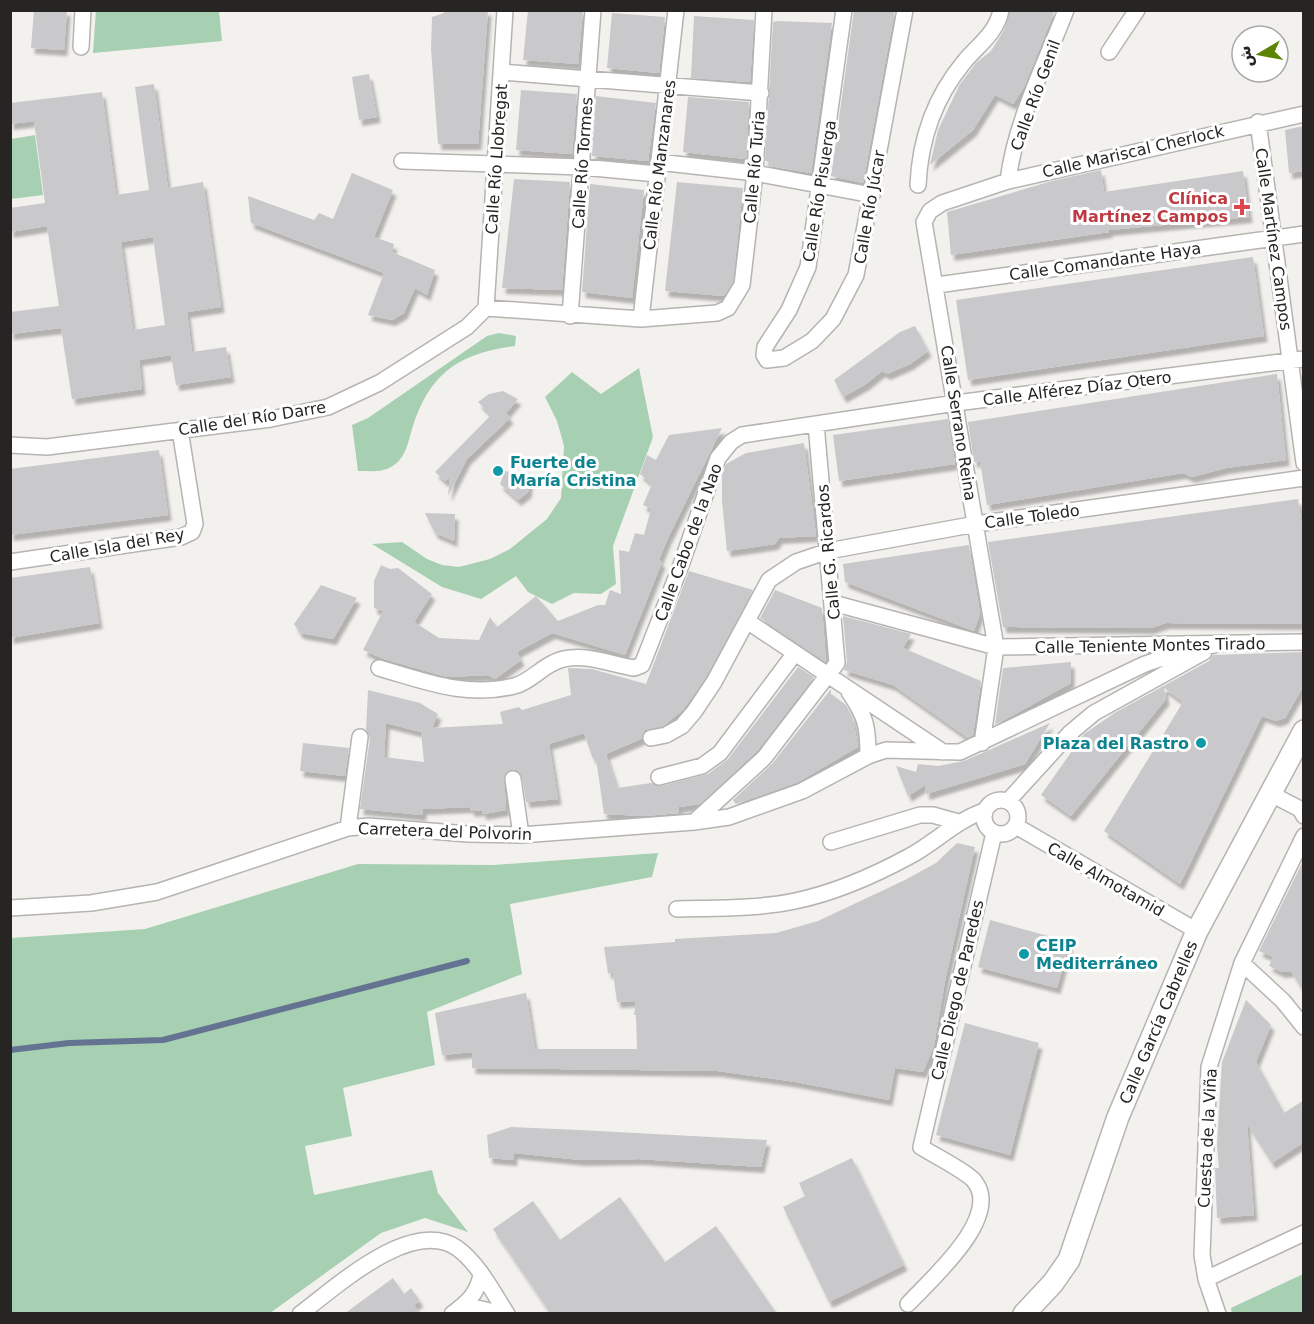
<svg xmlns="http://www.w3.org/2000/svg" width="1314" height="1324" font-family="'DejaVu Sans',Cairo,sans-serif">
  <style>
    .green { fill: #a7cfb2 }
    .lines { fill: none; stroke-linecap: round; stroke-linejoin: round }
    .stream { stroke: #637391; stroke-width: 6 }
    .building { fill: #c9c8cb; fill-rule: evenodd; filter: url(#shadow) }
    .street-casing { stroke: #b6b4b1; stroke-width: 18 }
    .secondary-casing { stroke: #b6b4b1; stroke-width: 24 }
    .street { stroke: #fff; stroke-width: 15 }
    .secondary { stroke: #fff; stroke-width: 21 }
    .health-dot { fill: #e0444e; stroke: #fff; stroke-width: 2 }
    .culture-dot { fill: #0f9aa8; stroke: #fff; stroke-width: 2 }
    .labels { text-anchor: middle; stroke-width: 6; stroke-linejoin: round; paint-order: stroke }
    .street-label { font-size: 16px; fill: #262524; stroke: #fff }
    .health-label { font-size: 16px; font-weight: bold; fill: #be3a42; stroke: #fff; text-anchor: end }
    .culture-label { font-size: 16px; font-weight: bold; fill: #0d838f; stroke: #fff; text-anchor: start }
  </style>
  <defs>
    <filter id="shadow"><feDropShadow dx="3.5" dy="6" stdDeviation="1.5" flood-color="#0004"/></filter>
  </defs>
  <rect width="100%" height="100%" fill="#f3f1ee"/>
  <path class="green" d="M 96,10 L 219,11 L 222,41 L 93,53 Z
    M 35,135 L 43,195 L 11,199 L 11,139 Z
    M 499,333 L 516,336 L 515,346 C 459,353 429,373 412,429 C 408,442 406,457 394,465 C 384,473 370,471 358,471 L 352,425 L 368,418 L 487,336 Z
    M 639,368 L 653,437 L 613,546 L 616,584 L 601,594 L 574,593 L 552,604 L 528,592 L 516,576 L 481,599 L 442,587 L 372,544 L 402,542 L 427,559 L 442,565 L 459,567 L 490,559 L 510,549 L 547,519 L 561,498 L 564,446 L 557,421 L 545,397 L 572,372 L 601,394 Z
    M 658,853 L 652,877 L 510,904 L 522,974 L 427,1012 L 435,1065 L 343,1088 L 352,1136 L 305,1146 L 314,1195 L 432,1170 L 438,1193 L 468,1232 L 425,1218 L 381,1233 L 270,1313 L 11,1313 L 11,938 L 145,929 L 358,864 L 493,865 Z
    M 1303,1274 L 1303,1313 L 1232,1313 L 1231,1308 Z"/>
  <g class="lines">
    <path class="stream" d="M 10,1050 L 69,1043 L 163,1040 L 467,961"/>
  </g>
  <path class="building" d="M 34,10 L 67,10 L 64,50 L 31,48 Z
    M 444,10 L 488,10 L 478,144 L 438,144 L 431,49 L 432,17 L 444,13 Z
    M 528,10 L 583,10 L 578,64 L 523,60 Z
    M 854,10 L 895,10 L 863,183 L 831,176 Z
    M 1010,10 L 1055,10 L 1024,87 L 1013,104 L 995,95 L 973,130 L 930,165 L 938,130 L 960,84 L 976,63 L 991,51 L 1004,30 Z
    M 612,13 L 665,17 L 659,73 L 607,68 Z
    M 694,16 L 754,20 L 750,82 L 691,78 Z
    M 777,21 L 832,23 L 811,173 L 769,166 L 769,161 L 765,161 L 773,22 Z
    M 369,74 L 377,117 L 359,120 L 352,77 Z
    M 154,84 L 168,188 L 203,182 L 221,307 L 187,312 L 192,352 L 226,347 L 231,377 L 176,385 L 171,355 L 139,360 L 142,389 L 72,399 L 61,328 L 10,334 L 10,312 L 59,306 L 47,226 L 10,232 L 10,208 L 45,203 L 34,121 L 10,124 L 10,103 L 102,92 L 116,195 L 149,190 L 135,87 ZM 153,237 L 165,325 L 133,330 L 121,242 Z
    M 521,90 L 577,94 L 572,154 L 516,150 Z
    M 596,96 L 656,103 L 648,161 L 592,156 Z
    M 688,97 L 749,102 L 746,159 L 683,152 Z
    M 1304,126 L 1304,171 L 1289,173 L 1285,130 Z
    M 1101,170 L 1104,192 L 1243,171 L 1249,217 L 1109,230 L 1109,232 L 951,255 L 947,212 L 1052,181 Z
    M 352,173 L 393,190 L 374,237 L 394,244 L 392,252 L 435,270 L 427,295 L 415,288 L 404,313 L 392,320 L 368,315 L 384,273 L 251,223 L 248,196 L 314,220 L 319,213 L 333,219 Z
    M 514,179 L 570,182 L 562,290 L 502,288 Z
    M 677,182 L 743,188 L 733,282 L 724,296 L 665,291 Z
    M 590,184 L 644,190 L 632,298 L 582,292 Z
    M 1253,257 L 1264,336 L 968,380 L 956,300 Z
    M 915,326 L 928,351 L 910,364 L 887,374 L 882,371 L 866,384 L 843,397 L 834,380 L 900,332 Z
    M 1277,374 L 1286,460 L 1226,468 L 1192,477 L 1183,473 L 987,505 L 980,461 L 974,462 L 968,422 Z
    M 503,391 L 518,399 L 506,413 L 510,418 L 467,459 L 448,496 L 450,477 L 445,481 L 435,472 L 491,415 L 478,402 L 489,394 Z
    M 948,419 L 955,464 L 839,481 L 833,435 Z
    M 722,428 L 668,538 L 659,560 L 662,562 L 625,655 L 552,633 L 517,652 L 521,660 L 495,679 L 488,675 L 447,677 L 384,659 L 363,650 L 383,611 L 374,608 L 374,581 L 381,565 L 390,569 L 398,568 L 432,594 L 414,622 L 439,638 L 479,640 L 490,617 L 497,627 L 536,596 L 558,621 L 598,605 L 605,605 L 610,590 L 621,594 L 619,550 L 629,552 L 635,533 L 644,535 L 651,509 L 643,505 L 652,484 L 640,474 L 647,455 L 656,460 L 669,435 Z
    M 804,443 L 816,536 L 779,538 L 775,544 L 727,551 L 722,501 L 722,475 L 726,464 L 746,453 Z
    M 159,450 L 168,515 L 10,535 L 10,469 Z
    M 505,471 L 530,477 L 528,492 L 518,500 L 500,484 Z
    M 1298,499 L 1304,541 L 1304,624 L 1166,623 L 1151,628 L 1003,627 L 988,542 Z
    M 425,513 L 455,514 L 454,541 L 435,533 Z
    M 969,545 L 980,614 L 974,631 L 845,582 L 843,564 Z
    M 90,567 L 99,623 L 10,638 L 10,578 Z
    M 689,571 L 753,590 L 706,677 L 683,710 L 663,726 L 645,730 L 641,739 L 606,754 L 617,788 L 651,783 L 661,786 L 708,774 L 728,759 L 798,667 L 814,677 L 757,751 L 700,804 L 679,807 L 679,813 L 644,816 L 604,814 L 596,758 L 593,759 L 584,733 L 549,744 L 558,799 L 526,802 L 522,777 L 517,770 L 512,769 L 504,776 L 506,810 L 483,814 L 482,810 L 471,811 L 470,807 L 423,809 L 423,815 L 360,809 L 370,738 L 366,730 L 368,690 L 420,703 L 438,714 L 432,728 L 503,724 L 500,712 L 519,707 L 522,710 L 571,695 L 568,668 L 592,669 L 646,684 ZM 386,723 L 421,732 L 424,762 L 384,757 Z
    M 321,585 L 357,598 L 333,639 L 300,633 L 294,624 Z
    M 775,590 L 822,608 L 826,662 L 760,618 Z
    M 843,616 L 911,634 L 903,648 L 981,681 L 973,735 L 968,738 L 893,685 L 844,670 L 847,662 Z
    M 1304,652 L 1304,685 L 1285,718 L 1276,721 L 1262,716 L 1180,884 L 1104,831 L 1183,702 L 1164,688 L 1166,699 L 1071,816 L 1041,795 L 1084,734 L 1116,712 L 1209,661 L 1213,655 Z
    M 1071,662 L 1071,683 L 995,725 L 1003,668 Z
    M 831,689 L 831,694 L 846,705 L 853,719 L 858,747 L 798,782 L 736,804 L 733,800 L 772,764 Z
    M 1050,723 L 1025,764 L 926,794 L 925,785 L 908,796 L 896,766 L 916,772 L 918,764 L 938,766 L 964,761 Z
    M 303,743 L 349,748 L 345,776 L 300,771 Z
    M 957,843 L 975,847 L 945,981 L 934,1046 L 923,1072 L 895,1068 L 889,1100 L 796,1082 L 718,1071 L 472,1068 L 472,1052 L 442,1055 L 435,1013 L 526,993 L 535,1049 L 637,1049 L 636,1015 L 634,1015 L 636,1001 L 617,1002 L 613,973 L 608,973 L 604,947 L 675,942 L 675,939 L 776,933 L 818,921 L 905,880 L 936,863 Z
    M 1304,859 L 1304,992 L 1291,971 L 1282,972 L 1269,966 L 1273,957 L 1259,951 Z
    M 990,920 L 1070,942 L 1057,988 L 978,967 Z
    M 1246,1000 L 1271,1025 L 1256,1062 L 1284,1113 L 1304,1100 L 1304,1142 L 1272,1163 L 1247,1124 L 1254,1215 L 1217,1218 L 1215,1168 L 1219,1168 L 1217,1145 L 1222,1062 Z
    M 965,1023 L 1039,1043 L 1010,1155 L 936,1135 Z
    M 511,1127 L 579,1130 L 767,1140 L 761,1167 L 639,1159 L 581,1160 L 514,1153 L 514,1160 L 489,1158 L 487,1135 Z
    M 852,1158 L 904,1265 L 829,1302 L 783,1207 L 805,1196 L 799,1183 Z
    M 620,1197 L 665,1262 L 716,1226 L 777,1314 L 551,1314 L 493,1229 L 533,1201 L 560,1240 Z
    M 393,1278 L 404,1294 L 411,1288 L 420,1301 L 414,1305 L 420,1314 L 344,1314 Z"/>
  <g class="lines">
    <g class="street-casing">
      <path id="street" d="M 844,10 L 808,267 L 789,310 L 765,347 L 764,355 L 767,360 L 784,358 L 812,341 L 833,319 L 856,275 L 905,10
        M 81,47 L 83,10
        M 1109,52 L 1137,10
        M 501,72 L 761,93
        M 1258,122 L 1304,463
        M 402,161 L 582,167 L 657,174
        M 658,162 L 755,173 L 872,195
        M 1008,181 C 1015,122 1045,65 1066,10
        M 918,185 C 920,140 935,97 964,62 C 977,46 997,33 1001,10
        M 937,285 L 1304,234
        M 486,308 L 641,319 L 717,313 L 728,308 L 742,285 L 755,173 L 764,10
        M 486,308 L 505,10
        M 570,316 L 593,10
        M 641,319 L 676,10
        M 10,445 L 47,447 L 271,419 L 328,407 L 379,383 L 467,327 L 486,308
        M 10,562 L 181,537 L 192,532 L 195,524 L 180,430
        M 833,603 L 996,647 L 1304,642
        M 747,621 L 943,752
        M 379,668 C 424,681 466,698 514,686 C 528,683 540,669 553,663 C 578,650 609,664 634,668 L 642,665 L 681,565 L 718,458 L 731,442 L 742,435 L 956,403 L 1304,359
        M 849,692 C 866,717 868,726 868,756
        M 651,738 L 666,735 L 682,726 L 694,712 L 714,682 L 769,580 L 796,562 L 828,551 L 976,524 L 1304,478
        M 982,743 L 996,647 L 924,222 L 930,211 L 942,203 L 1008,181 L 1304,114
        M 659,777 L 702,766 L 720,753 L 795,653
        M 513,779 L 521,835
        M 1269,793 L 1300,809 L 1304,816
        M984 817a17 17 0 1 1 34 0a17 17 0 1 1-34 0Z
        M 1008,801 L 1070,733 L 1094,713 L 1204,652
        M 694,822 L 764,758 L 837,663 L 816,424
        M 1016,826 L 1197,931
        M 348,828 L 360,737
        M 831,842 L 920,815 L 933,815 L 958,822
        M 10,908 L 91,903 L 157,892 L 348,828 L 368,826 L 468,834 L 521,835 L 694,822 L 729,817 L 802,791 L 868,756 L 886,750 L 960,752 L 1145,664 L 1175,654 L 1218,644
        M 677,909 C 716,908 757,909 795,901 C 834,893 875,875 910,856 C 936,842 955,821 984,811
        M 1242,963 L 1283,1001 L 1304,1027
        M 1206,1279 L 1304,1233
        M 908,1304 C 930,1280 1002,1218 975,1182 C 969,1173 932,1154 921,1147 L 994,833
        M 460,1308 L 477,1308 L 503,1314
        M 300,1314 C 335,1288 411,1217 457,1248 C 478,1263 493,1292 507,1314
        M 452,1314 C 468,1302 477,1294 481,1275
        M 1218,1314 L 1206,1279 L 1202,1255 L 1209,1067 L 1242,963 L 1304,836"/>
    </g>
    <g class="secondary-casing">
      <path id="secondary" d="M 1024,1314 L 1053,1283 L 1069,1260 L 1118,1117 L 1197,931 L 1304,731"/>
    </g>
    <use href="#street" class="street"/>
    <use href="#secondary" class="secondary"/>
  </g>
  <path class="health-dot" d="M1239 198h6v6h6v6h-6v6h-6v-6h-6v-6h6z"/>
  <g class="culture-dot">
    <circle cx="498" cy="471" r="6"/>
    <circle cx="1201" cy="743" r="6"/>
    <circle cx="1024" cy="954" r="6"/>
  </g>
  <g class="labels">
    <g class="street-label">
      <text transform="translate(1035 95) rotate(-70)" y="6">Calle Río Genil</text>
      <text transform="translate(1133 151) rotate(-13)" y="6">Calle Mariscal Cherlock</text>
      <text transform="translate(496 159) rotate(-86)" y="6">Calle Río Llobregat</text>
      <text transform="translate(582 163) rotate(-86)" y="6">Calle Río Tormes</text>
      <text transform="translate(659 165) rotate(-83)" y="6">Calle Río Manzanares</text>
      <text transform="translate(754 167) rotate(-85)" y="6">Calle Río Turia</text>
      <text transform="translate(819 191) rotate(-81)" y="6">Calle Río Pisuerga</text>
      <text transform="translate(869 207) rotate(-80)" y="6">Calle Río Júcar</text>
      <text transform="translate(1274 239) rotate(82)" y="6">Calle Martínez Campos</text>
      <text transform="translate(1105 261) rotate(-8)" y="6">Calle Comandante Haya</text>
      <text transform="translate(1077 388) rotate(-7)" y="6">Calle Alférez Díaz Otero</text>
      <text transform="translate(252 418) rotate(-9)" y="6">Calle del Río Darre</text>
      <text transform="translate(959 423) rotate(81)" y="6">Calle Serrano Reina</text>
      <text transform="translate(1032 516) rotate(-8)" y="6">Calle Toledo</text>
      <text transform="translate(688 542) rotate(-70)" y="6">Calle Cabo de la Nao</text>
      <text transform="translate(117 545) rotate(-10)" y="6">Calle Isla del Rey</text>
      <text transform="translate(828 552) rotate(-95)" y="6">Calle G. Ricardos</text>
      <text transform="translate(1150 645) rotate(-1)" y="6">Calle Teniente Montes Tirado</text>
      <text transform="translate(445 831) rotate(2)" y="6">Carretera del Polvorin</text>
      <text transform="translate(1106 879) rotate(30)" y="6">Calle Almotamid</text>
      <text transform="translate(957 990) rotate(-77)" y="6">Calle Diego de Paredes</text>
      <text transform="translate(1158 1022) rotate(-67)" y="6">Calle García Cabrelles</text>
      <text transform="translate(1207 1138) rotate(-87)" y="6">Cuesta de la Viña</text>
    </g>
    <g class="health-label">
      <text x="1228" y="204">Clínica<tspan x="1228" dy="18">Martínez Campos</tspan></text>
    </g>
    <g class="culture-label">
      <text x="510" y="468">Fuerte de<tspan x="510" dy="18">María Cristina</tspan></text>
      <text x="1189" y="749" text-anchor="end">Plaza del Rastro</text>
      <text x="1036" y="951">CEIP<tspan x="1036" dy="18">Mediterráneo</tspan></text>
    </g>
  </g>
  <rect width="1314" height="1324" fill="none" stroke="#262524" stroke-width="24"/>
  <g transform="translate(1260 54) rotate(260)"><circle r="28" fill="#ffffff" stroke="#a8a8a7" stroke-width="1.5"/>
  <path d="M0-4.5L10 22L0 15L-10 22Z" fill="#5c8304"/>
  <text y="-9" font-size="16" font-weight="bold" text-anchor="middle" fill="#262524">ش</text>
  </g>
</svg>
